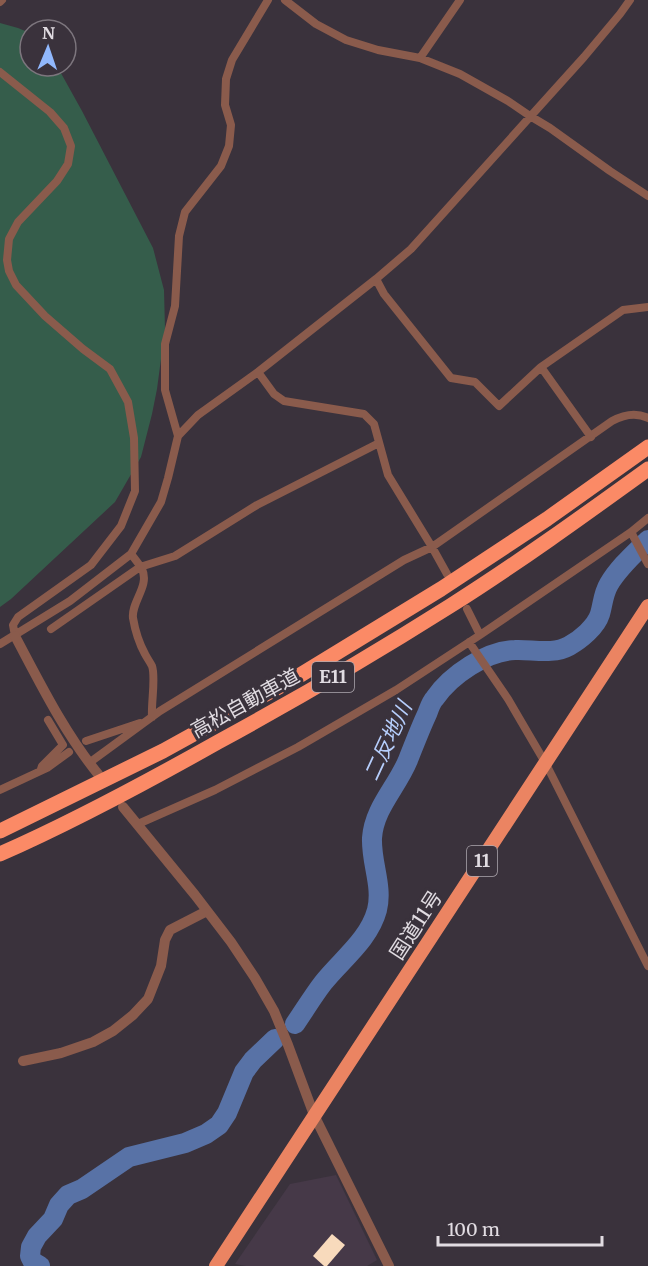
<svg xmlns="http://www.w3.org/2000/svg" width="648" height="1266" font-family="Merriweather,'Noto Sans JP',serif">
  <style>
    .built { fill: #463948 }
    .green { fill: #355d4b }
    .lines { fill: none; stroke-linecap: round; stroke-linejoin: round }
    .river { stroke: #5872a6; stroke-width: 20 }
    .building { fill: #f8dabc }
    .minor { stroke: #8a5b4c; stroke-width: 8 }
    .tertiary { stroke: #8a5b4c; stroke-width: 10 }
    .trunk { stroke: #eb8462; stroke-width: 14 }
    .motorway { stroke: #fb8a66; stroke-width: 15 }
    .labels { text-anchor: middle; stroke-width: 6; stroke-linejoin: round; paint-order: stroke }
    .shield { fill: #3a323c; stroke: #afa9b0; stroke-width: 1.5 }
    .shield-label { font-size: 18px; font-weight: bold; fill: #e1dce2 }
    .street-label { font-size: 20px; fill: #e1dce2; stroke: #3a323c }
    .water-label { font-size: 21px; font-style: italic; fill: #b6cefc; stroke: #3a323c }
  </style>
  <rect width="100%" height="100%" fill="#3a323c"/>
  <path class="built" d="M 336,1175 L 377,1260 L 367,1266 L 246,1266 L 235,1264 L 290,1184 Z"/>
  <path class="green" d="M 0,23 L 18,28 L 30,33 L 30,66 L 57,66 L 82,111 L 153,248 L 164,290 L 165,329 L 157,389 L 152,414 L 141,457 L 115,502 L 11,599 L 0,607 Z"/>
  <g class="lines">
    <path class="river" d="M 295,1024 C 304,1011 313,996 323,983 C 341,960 369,940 377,910 C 383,886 371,863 372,838 C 374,808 397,787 408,760 C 414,745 420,729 427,714 C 429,709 431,702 435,698 C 451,675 486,651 515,650 C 531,649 553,655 569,646 C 580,640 596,627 600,614 C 603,604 603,594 609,584 C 619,567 634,554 648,540
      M 40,1266 L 33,1262 L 30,1256 L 31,1247 L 37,1236 L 53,1219 L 59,1205 L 68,1195 L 82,1189 L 129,1157 L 185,1143 L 206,1134 L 219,1125 L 227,1113 L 244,1072 L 253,1060 L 275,1039"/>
  </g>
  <path class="building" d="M 332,1234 L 345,1245 L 327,1266 L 324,1266 L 313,1256 Z"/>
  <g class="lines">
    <path class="minor" d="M 285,0 L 316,24 L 346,40 L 378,50 L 420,58 L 460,74 L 508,101 L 530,116 L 550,128 L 610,171 L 648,196
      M 0,2 L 2,0
      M 420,58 L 460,0
      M 0,72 L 50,112 L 64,128 L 71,146 L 68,164 L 57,181 L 18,222 L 9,239 L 7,260 L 9,271 L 16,285 L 45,316 L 83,349 L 110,369 L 128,402 L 134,438 L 135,491 L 121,526 L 91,565 L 18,617 L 13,625 L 15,636
      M 376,279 L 384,294 L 451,378 L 475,382 L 499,406 L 541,367 L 623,310 L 648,307
      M 541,367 L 591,437
      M 258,372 L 274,394 L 284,401 L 364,414 L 374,424 L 388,475 L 432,547 L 447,574
      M 178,436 L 165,390 L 165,344 L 175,306 L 179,236 L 185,212 L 221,166 L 229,146 L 231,125 L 225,105 L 226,79 L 232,60 L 268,0
      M 631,532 L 648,564
      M 131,554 C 135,559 139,564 142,569 C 150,586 131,602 133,618 C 135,630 139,643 145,654 C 147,658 150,662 152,666 C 156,677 151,703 152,717
      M 467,609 L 480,635
      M 51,629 L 140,567 L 175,556 L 257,505 L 379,443
      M 469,642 L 508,699 L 546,764 L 648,966
      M 0,644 L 70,601 L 131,554 L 161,502 L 168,478 L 178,436 L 198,415 L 258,372 L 376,279 L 411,249 L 584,57 L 620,14 L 630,0
      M 86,741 L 140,723
      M 89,763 L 160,711 L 404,560 L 432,547 L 612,421 C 623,415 636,412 648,418
      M 41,769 L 42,766 L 63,745 L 48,720
      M 0,790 L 47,768 L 69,752
      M 138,824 L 215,790 L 298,747 L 396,690 L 480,635 L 631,532 L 648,518"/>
    <path class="tertiary" d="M 15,636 C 40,683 64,732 98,774
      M 123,807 L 195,895 L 231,942 L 255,978 L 274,1011 L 288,1045 L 314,1115 L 389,1266
      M 23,1061 L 61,1053 L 93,1042 L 113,1031 L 133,1015 L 148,999 L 161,966 L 165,940 L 170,930 L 207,911"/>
    <path class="trunk" d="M 216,1266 C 359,1045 505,827 648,606"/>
    <path class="motorway" d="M 0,831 L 163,751 L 297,677 L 441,589 L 547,519 L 648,447
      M 0,854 C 75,821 147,782 218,742 C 297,699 374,654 450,606 C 518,563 583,516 648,469"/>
  </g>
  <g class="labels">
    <g class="shield">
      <rect x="312" y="662" width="42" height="30" rx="4.5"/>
      <rect x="467" y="846" width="30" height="30" rx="4.5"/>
    </g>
    <g class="shield-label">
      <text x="333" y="683">E11</text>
      <text x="482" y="867">11</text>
    </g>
    <g class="street-label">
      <text transform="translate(245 703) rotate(-29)" y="7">高松自動車道</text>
      <text transform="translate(416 925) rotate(-57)" y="7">国道11号</text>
    </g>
    <g class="water-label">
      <text transform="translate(388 741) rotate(-65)" y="7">二反地川</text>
    </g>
  </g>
  <g transform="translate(48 48) rotate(2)"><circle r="28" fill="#3a323c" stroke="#7d767e" stroke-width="1.5"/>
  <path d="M0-4.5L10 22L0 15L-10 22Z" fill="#91b8fd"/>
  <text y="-9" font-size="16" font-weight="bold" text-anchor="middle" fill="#e1dce2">N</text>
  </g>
  <path d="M438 1236v9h164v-9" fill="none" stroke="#e1dce2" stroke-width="3"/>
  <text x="447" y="1236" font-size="18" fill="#e1dce2" stroke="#3a323c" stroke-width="4.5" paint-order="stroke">100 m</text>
</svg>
